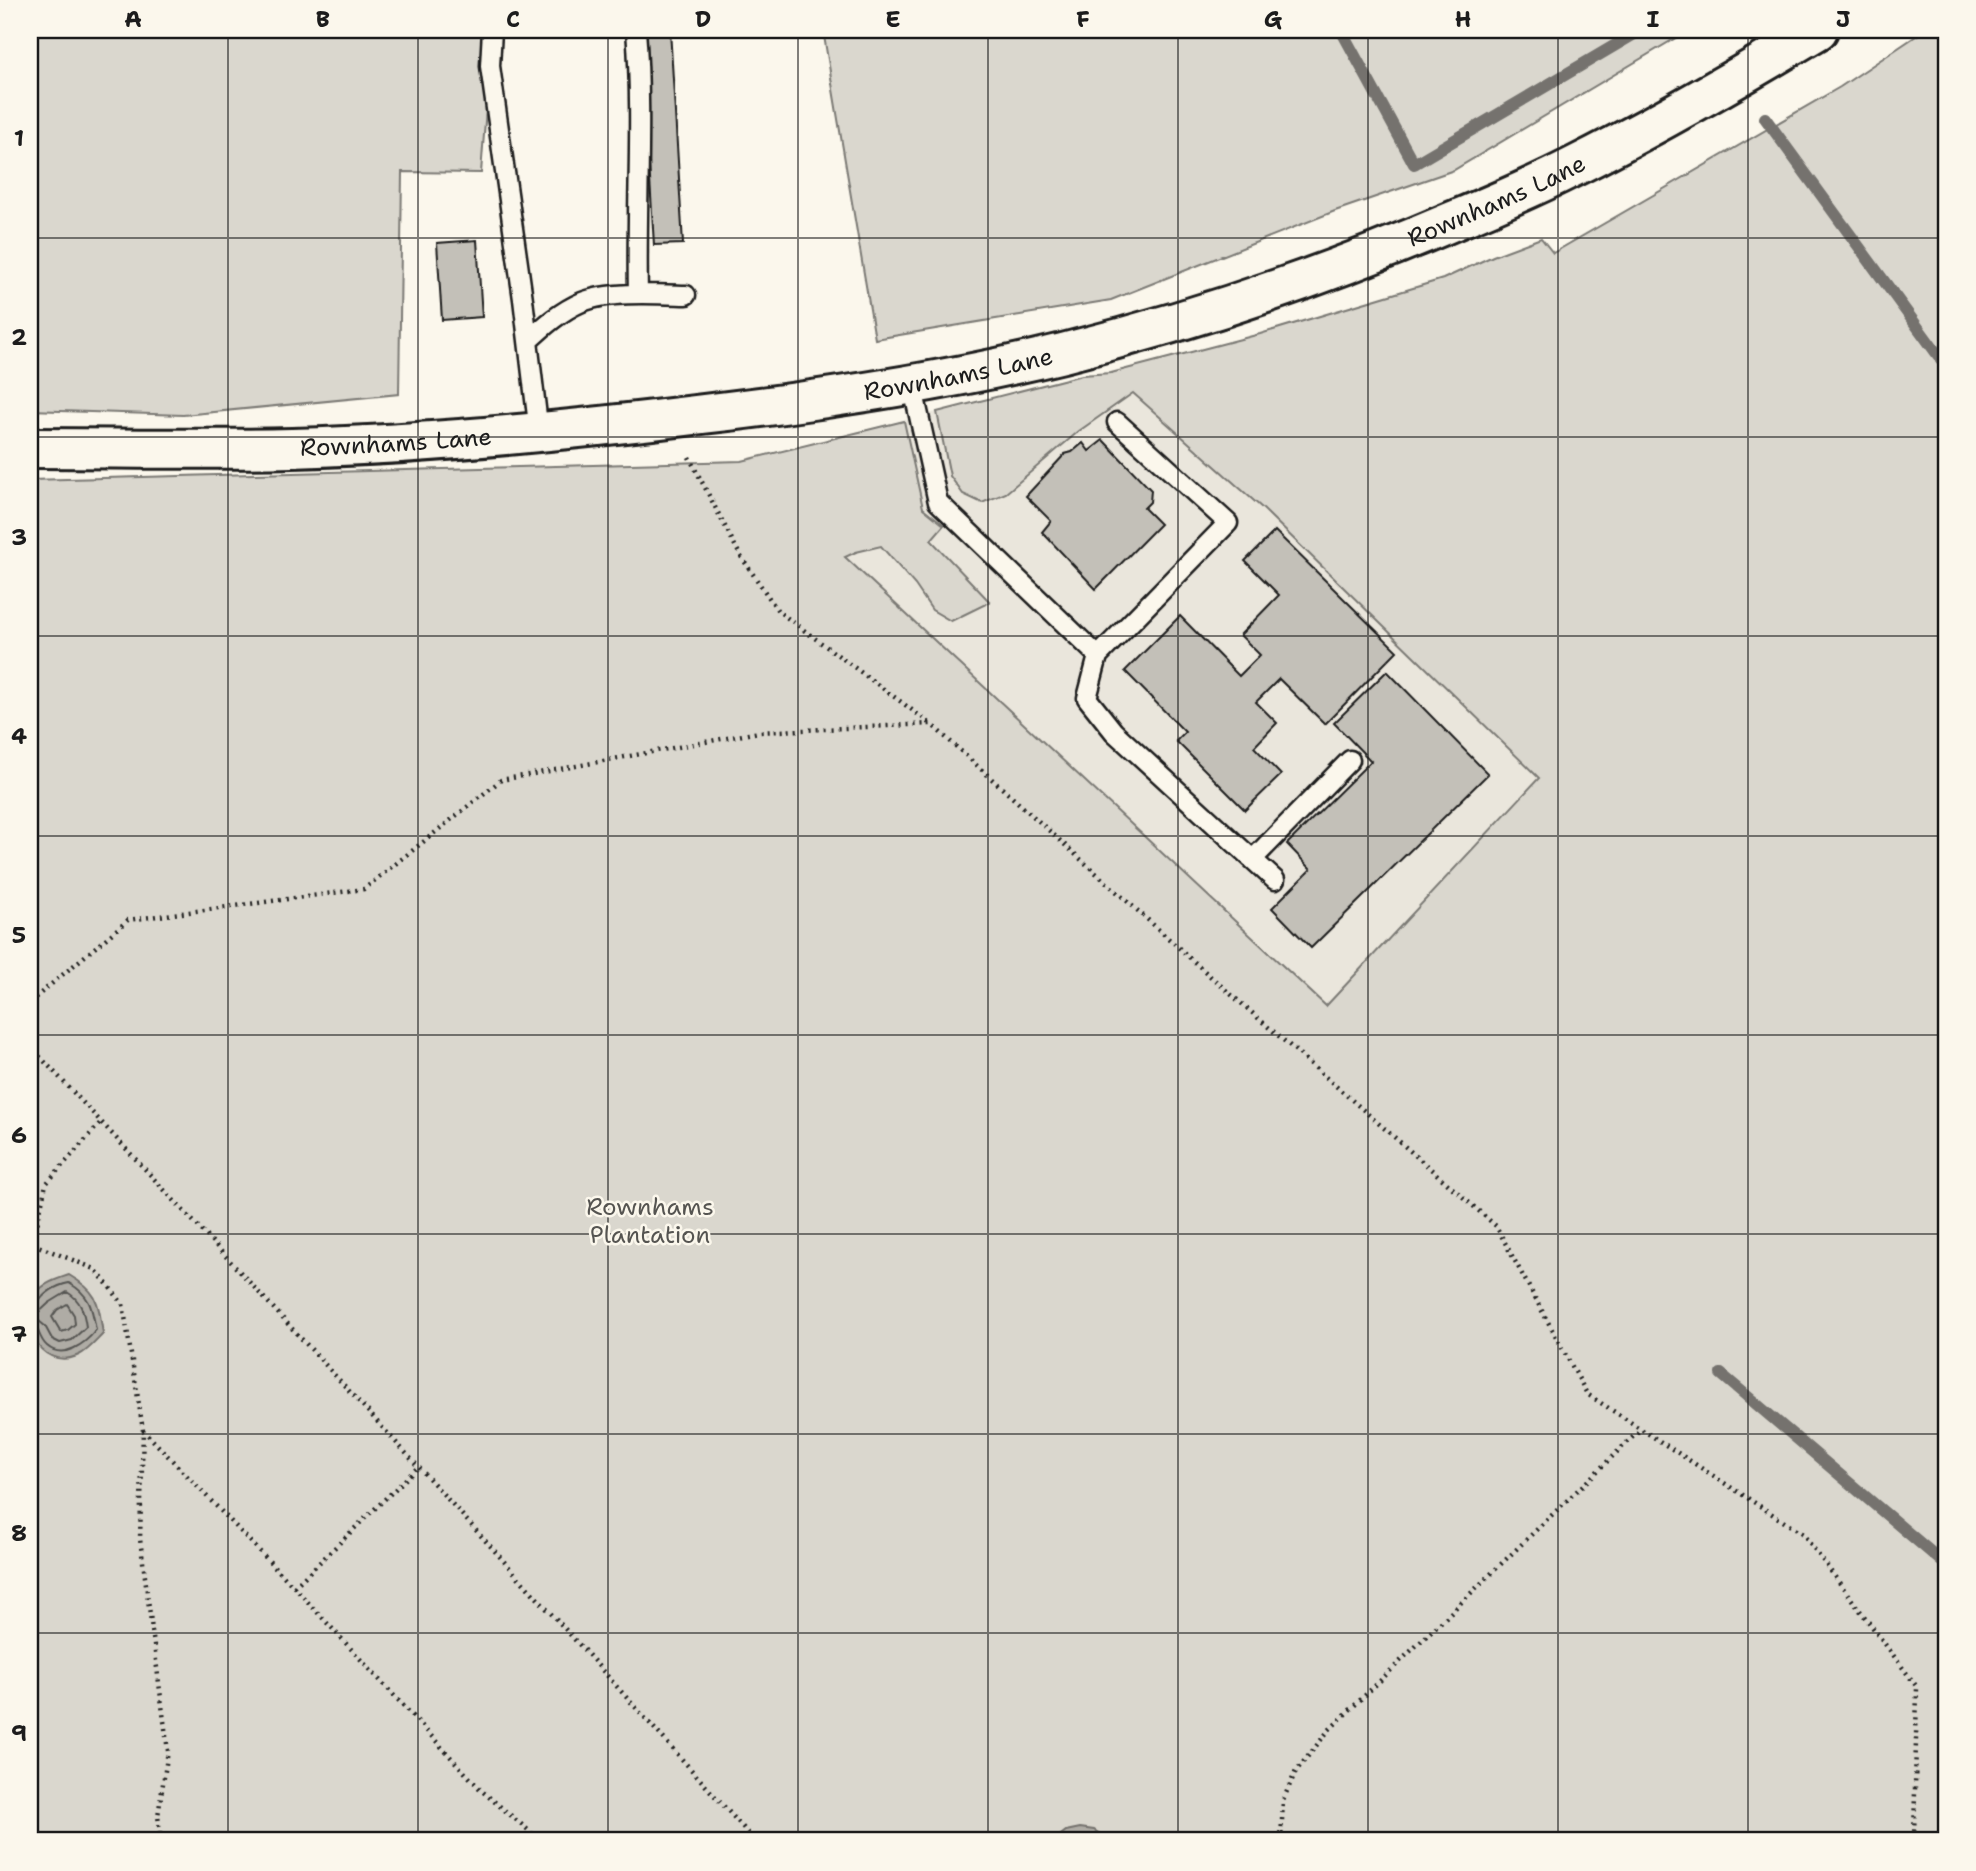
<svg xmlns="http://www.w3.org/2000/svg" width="1976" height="1871" font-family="'Shantell Sans',sans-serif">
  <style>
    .built { fill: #eae6dc }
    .green { fill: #dad7ce; stroke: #7b7a75; stroke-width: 2 }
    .water { fill: #afaca5; stroke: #74726e; stroke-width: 2 }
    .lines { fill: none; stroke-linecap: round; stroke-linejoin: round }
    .shore { stroke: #575653; stroke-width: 2 }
    .stream { stroke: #74726e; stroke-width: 12 }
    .building { fill: #c3c0b8; stroke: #1c1c1c; stroke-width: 2 }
    .service-casing { stroke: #1c1c1c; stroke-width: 23 }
    .tertiary-casing { stroke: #1c1c1c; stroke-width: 44 }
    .path { stroke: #1c1c1c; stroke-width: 4.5; stroke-dasharray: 2 5; stroke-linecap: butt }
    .service { stroke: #fbf7ec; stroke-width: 18 }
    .tertiary { stroke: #fbf7ec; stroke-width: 38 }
    .grid { fill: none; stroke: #1c1c1c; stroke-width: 2; stroke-opacity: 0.55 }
    .labels { text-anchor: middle; stroke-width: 5; stroke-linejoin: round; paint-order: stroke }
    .street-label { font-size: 24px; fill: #1c1c1c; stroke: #fbf7ec }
    .park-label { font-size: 24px; fill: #555451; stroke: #fbf7ec }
    .neatline { fill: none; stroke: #1c1c1c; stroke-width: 2.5 }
    .grid-label { font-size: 23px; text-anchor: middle; font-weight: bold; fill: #1c1c1c }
  </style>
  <rect width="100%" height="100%" fill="#fbf7ec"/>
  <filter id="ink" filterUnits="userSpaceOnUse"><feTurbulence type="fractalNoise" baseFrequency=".0143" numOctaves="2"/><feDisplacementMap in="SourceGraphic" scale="14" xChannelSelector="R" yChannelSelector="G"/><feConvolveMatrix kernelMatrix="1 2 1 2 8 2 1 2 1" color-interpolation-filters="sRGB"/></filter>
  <g filter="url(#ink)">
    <path class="built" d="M 1111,373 L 1262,508 L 1539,778 L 1326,1006 L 743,461 L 1082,375 Z"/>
    <path class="green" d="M 30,30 L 492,30 L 481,173 L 402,172 L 399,394 L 183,415 L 30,410 Z
      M 823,30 L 1689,30 L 1454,170 L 1335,211 L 1111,300 L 875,339 Z
      M 1925,30 L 1946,30 L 1946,1841 L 30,1841 L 30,480 L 742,461 L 904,421 L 923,508 L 944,525 L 931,540 L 990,602 L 951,621 L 932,610 L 915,585 L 881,546 L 856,552 L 845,557 L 1326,1006 L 1539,778 L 1262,508 L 1133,393 L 1079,431 L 1006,493 L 982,503 L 963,494 L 950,476 L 937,412 L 1082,375 L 1111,373 L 1260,334 L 1443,279 L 1493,256 L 1541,238 L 1553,253 L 1840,87 Z"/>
    <path class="water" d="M 69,1275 C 98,1292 98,1301 103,1334 C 96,1341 88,1351 79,1355 C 37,1374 16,1315 36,1293 C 44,1283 57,1279 69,1275 Z
      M 1080,1828 L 1094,1830 L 1110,1841 L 1053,1841 L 1066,1831 Z"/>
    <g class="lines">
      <path class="shore" d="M 67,1292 C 81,1300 84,1312 86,1327 L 72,1340 L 60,1343 L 52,1339 L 45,1326 L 34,1317 L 49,1303 Z
        M 67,1304 L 74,1315 L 75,1324 L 68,1330 L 61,1332 L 52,1317 L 57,1310 Z
        M 30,1306 L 37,1304 C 44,1293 55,1286 69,1283 C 90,1295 92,1307 96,1330 C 85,1344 63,1360 47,1346 C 43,1343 40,1336 38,1331 L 30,1329"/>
      <path class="stream" d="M 1341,30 L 1414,164 L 1641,30
        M 1765,118 L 1946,366
        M 1721,1374 L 1946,1565"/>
    </g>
    <path class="building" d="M 641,30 L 670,30 L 683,244 L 654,245 Z
      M 477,240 L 482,317 L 442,320 L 437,243 Z
      M 1103,440 L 1151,490 L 1150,502 L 1144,508 L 1160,524 L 1096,589 L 1042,532 L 1051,521 L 1026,496 L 1065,454 L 1072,452 L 1083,443 L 1089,451 Z
      M 1275,531 L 1397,651 L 1325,724 L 1279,679 L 1256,702 L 1277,723 L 1254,747 L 1281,775 L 1245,810 L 1176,741 L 1185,732 L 1125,671 L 1180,616 L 1239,676 L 1260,655 L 1240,635 L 1279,595 L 1245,561 Z
      M 1387,671 L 1488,774 L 1311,948 L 1272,908 L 1311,869 L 1287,844 L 1371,761 L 1334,723 Z"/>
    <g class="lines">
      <g class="service-casing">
        <path id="service" d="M 492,30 L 490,66 L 523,299 L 539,433
          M 636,30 C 643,116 636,206 638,294
          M 528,341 C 544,326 561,311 582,302 C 609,291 656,294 686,295
          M 912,384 L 938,502 L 1098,656 L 1087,698 L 1114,732 L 1275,880
          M 1098,656 L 1228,523 L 1117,422
          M 1253,859 L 1350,760"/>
      </g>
      <g class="tertiary-casing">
        <g id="tertiary">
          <path id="s1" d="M 30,448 C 117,448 205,450 292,448 C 430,444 567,431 703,414 C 824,400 945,382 1063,353 C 1196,320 1327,275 1453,221 C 1494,204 1534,187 1573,167 C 1657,125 1738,78 1818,30"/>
        </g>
      </g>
      <path class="path" d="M 689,457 L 740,555 L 778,611 L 931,724
        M 30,1002 L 128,920 L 364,889 L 501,780 L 759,732 L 931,724 L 1210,976 L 1496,1226 L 1587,1394 L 1803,1534 L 1917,1687 L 1914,1841
        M 30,1046 C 275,1307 516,1573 755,1841
        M 33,1244 L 95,1269 L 123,1304 L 143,1430 L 140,1539 L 168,1751 L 158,1816 L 161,1841
        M 30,1250 L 33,1244 L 46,1184 L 101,1122
        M 143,1430 L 294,1587 L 482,1791 L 541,1841
        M 294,1587 L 418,1467
        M 1281,1841 L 1283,1800 L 1296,1771 L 1329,1730 L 1641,1429"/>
      <use href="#service" class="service"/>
      <use href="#tertiary" class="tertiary"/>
    </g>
  </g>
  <path class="grid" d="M 228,30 L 228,1841M 418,30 L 418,1841M 608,30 L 608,1841M 798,30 L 798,1841M 988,30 L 988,1841M 1178,30 L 1178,1841M 1368,30 L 1368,1841M 1558,30 L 1558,1841M 1748,30 L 1748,1841M 30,238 L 1946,238M 30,437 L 1946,437M 30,636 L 1946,636M 30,836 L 1946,836M 30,1035 L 1946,1035M 30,1234 L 1946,1234M 30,1434 L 1946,1434M 30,1633 L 1946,1633"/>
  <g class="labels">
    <g class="street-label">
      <text dy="8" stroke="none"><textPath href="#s1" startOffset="1500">Rownhams Lane</textPath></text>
      <text dy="8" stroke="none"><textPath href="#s1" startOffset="933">Rownhams Lane</textPath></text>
      <text dy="8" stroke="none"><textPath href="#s1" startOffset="366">Rownhams Lane</textPath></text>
    </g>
    <g class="park-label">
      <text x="650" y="1215">Rownhams<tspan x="650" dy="28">Plantation</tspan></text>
    </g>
  </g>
  <rect width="1976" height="1871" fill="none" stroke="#fbf7ec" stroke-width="77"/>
  <rect x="38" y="38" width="1900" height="1794" class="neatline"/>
  <g class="grid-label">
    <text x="133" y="27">A</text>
    <text x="323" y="27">B</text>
    <text x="513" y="27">C</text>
    <text x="703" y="27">D</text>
    <text x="893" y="27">E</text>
    <text x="1083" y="27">F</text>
    <text x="1273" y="27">G</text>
    <text x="1463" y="27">H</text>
    <text x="1653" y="27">I</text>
    <text x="1843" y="27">J</text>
    <text x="19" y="146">1</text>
    <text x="19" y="345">2</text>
    <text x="19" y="545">3</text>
    <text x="19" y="744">4</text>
    <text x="19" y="943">5</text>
    <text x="19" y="1143">6</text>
    <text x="19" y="1342">7</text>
    <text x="19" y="1541">8</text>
    <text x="19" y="1741">9</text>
  </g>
</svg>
